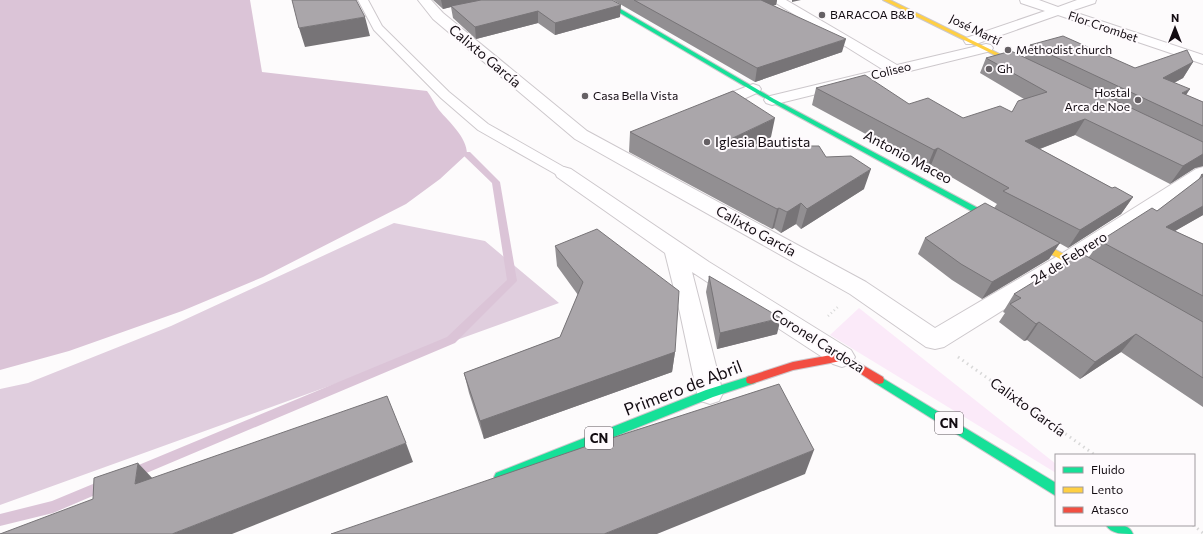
<svg xmlns="http://www.w3.org/2000/svg" width="1203" height="534" font-family="Commissioner,sans-serif">
  <style>
    .green { fill: #fbeaf9 }
    .forest { fill: #e0cede }
    .water { fill: #dbc4d7 }
    .lines { fill: none; stroke-linecap: round; stroke-linejoin: round }
    .stream { fill: #dbc4d7; fill-rule: evenodd }
    .lane-casing { stroke: #cdc8cc; stroke-width: 2 }
    .street-casing { stroke: #cdc8cc; stroke-width: 2 }
    .fast-casing { stroke: #cdc8cc; stroke-width: 2 }
    .slow-casing { stroke: #cdc8cc; stroke-width: 2 }
    .jam-casing { stroke: #cdc8cc; stroke-width: 2 }
    .path-far1 { stroke: #d8d8d8; stroke-width: 2.5; stroke-dasharray: 1 3; stroke-linecap: butt }
    .path { stroke: #d8d8d8; stroke-width: 3; stroke-dasharray: 1.5 4; stroke-linecap: butt }
    .lane { fill: #fffeff; fill-rule: evenodd }
    .street { fill: #fffeff; fill-rule: evenodd }
    .fast { fill: #16e098; fill-rule: evenodd }
    .slow { fill: #ffcf43; fill-rule: evenodd }
    .jam { fill: #f24e42; fill-rule: evenodd }
    .wall { fill: #928f92 }
    .shaded-wall { fill: #777477 }
    .building { fill: #aaa6aa; stroke: #777477 }
    .poi-dot { fill: #656064; stroke: #fefafd; stroke-width: 1.5 }
    .labels { text-anchor: middle; stroke-width: 4; stroke-linejoin: round; paint-order: stroke }
    .far-poi-label { font-size: 12px; fill: #130c12; stroke: #fefafd; text-anchor: start }
    .far-street-label { font-size: 12px; fill: #130c12; stroke: #fefafd }
    .shield { fill: #fefafd; stroke: #5a5358; stroke-width: 1 }
    .shield-label { font-size: 13px; font-weight: bold; fill: #130c12 }
    .street-label { font-size: 14px; fill: #130c12; stroke: #fefafd }
    .poi-label { font-size: 14px; fill: #130c12; stroke: #fefafd; text-anchor: start }
    .near-street-label { font-size: 17px; fill: #130c12; stroke: #fefafd }
  </style>
  <rect width="100%" height="100%" fill="#fdfbfc"/>
  <path class="green" d="M 859,308 L 1056,464 L 1056,473 L 830,335 Z"/>
  <path class="forest" d="M 394,223 L 485,241 L 559,303 L 0,505 L 0,389 L 28,383 L 171,326 Z"/>
  <path class="water" d="M 0,0 L 250,0 L 262,72 L 427,91 C 432,97 434,104 439,110 C 449,122 467,137 467,154 L 440,179 L 406,204 L 263,277 L 182,311 L 69,351 L 0,370 Z"/>
  <g class="lines">
    <path class="stream" d="M 464,152 L 470,152 L 500,182 L 517,281 L 455,343 L 137,477 L 133,478 L 129,477 L 127,473 L 129,469 L 447,337 L 507,280 L 492,183 L 464,156 Z
      M 105,479 L 109,481 L 111,485 L 109,489 L 53,513 L 0,526 L 0,514 L 52,501 Z"/>
    <g class="lane-casing">
      <path id="lane" d="M 358,0 L 368,0 L 382,26 L 449,92 L 488,124 L 569,170 L 571,173 L 569,176 L 559,176 L 478,130 L 441,98 L 374,30 Z"/>
    </g>
    <g class="street-casing">
      <path id="street" d="M 418,0 L 431,0 L 443,13 L 587,131 L 866,282 L 935,328 L 1061,254 L 1196,169 L 1203,167 L 1203,181 L 1077,264 L 944,347 L 935,349 L 926,347 L 850,294 L 575,139 L 433,19 Z
        M 771,0 L 786,0 L 897,65 L 986,44 L 991,45 L 993,48 L 991,51 L 772,105 L 766,103 L 764,100 L 766,97 L 882,69 Z
        M 1020,0 L 1039,0 L 1058,7 L 1077,0 L 1096,0 L 1095,3 L 1071,11 L 1203,55 L 1203,64 L 1058,15 L 976,44 L 966,44 L 964,41 L 966,38 L 1045,11 L 1021,3 Z
        M 753,84 L 759,86 L 761,89 L 759,92 L 717,111 L 711,112 L 705,111 L 703,107 L 705,103 Z
        M 564,167 L 571,169 L 709,262 L 851,350 L 855,357 L 851,364 L 842,367 L 833,364 L 692,272 L 723,393 L 719,401 L 710,404 L 701,401 L 697,393 L 680,313 L 665,253 L 557,177 L 555,173 L 557,169 Z"/>
    </g>
    <g class="fast-casing">
      <path id="fast" d="M 598,0 L 605,0 L 774,99 L 1034,238 L 1035,240 L 1034,242 L 1028,242 L 770,101 Z
        M 751,376 L 755,377 L 756,380 L 755,383 L 713,397 L 500,483 L 496,481 L 494,477 L 496,473 L 706,390 Z
        M 879,376 L 1056,483 L 1056,496 L 875,383 L 874,380 L 875,377 Z
        M 1106,525 C 1116,525 1129,523 1133,534 C 1123,534 1111,534 1106,525 Z"/>
    </g>
    <g class="slow-casing">
      <path id="slow" d="M 883,0 L 890,0 L 1028,68 L 1023,69 Z
        M 1031,237 L 1100,273 L 1102,275 L 1097,278 L 1094,277 L 1028,242 L 1027,240 L 1028,238 Z"/>
    </g>
    <g class="jam-casing">
      <path id="jam" d="M 842,353 L 883,377 L 884,380 L 883,383 L 879,384 L 875,383 L 841,361 L 793,370 L 751,384 L 747,383 L 746,380 L 747,377 L 793,362 Z"/>
    </g>
    <path class="path-far1" d="M 828,316 L 839,306"/>
    <path class="path" d="M 958,357 L 1095,455
      M 1193,525 L 1203,533"/>
    <use href="#lane" class="lane"/>
    <use href="#street" class="street"/>
    <use href="#fast" class="fast"/>
    <use href="#slow" class="slow"/>
    <use href="#jam" class="jam"/>
  </g>
  <path class="wall" d="M 433,0 L 612,0 L 620,17 L 555,35 L 538,23 L 476,39 L 453,18 L 451,7 L 443,9 Z
    M 613,0 L 777,0 L 776,5 L 773,5 L 842,52 L 755,82 Z
    M 1030,45 L 1135,68 L 1193,62 L 1183,78 L 1174,83 L 1186,95 L 1203,102 L 1203,166 L 1195,168 L 1170,184 L 1075,135 L 1040,149 L 1112,188 L 1133,197 L 1121,214 L 1068,248 L 1059,243 L 1049,259 L 982,299 L 952,280 L 918,254 L 925,238 L 994,208 L 997,204 L 931,165 L 927,167 L 812,105 L 816,88 L 909,104 L 963,118 L 1012,112 L 1024,99 L 980,73 L 986,58 L 1025,57 Z
    M 630,132 L 771,137 L 753,146 L 826,157 L 864,189 L 801,229 L 796,224 L 781,233 L 774,228 L 772,229 L 629,152 Z
    M 1203,174 L 1203,215 L 1175,231 L 1203,244 L 1203,407 L 1121,352 L 1080,379 L 1027,340 L 1024,341 L 999,322 L 1005,313 L 1003,312 L 1014,294 L 1089,257 L 1100,241 L 1157,211 L 1198,180 L 1201,175 Z
    M 555,246 L 675,352 L 672,372 L 484,439 L 469,393 L 464,373 L 560,337 L 578,295 L 557,266 Z
    M 709,276 L 777,334 L 717,349 L 706,292 Z"/>
  <path class="shaded-wall" d="M 441,0 L 487,0 L 451,6 L 451,7 L 443,9 Z
    M 754,0 L 777,0 L 776,5 L 753,9 Z
    M 792,0 L 801,0 L 792,2 Z
    M 621,5 L 620,17 L 555,35 L 555,23 Z
    M 538,11 L 538,23 L 476,39 L 475,27 Z
    M 365,17 L 370,36 L 305,47 L 299,28 Z
    M 846,39 L 842,52 L 755,82 L 757,68 Z
    M 1193,62 L 1183,78 L 1153,94 L 1163,78 Z
    M 1190,89 L 1179,106 L 1182,93 Z
    M 775,118 L 771,137 L 714,166 L 716,146 Z
    M 1085,119 L 1075,135 L 1016,158 L 1025,141 Z
    M 938,148 L 931,165 L 927,167 L 934,150 Z
    M 1203,154 L 1203,166 L 1195,168 L 1170,184 L 1183,166 Z
    M 871,169 L 864,189 L 801,229 L 807,209 Z
    M 1133,197 L 1121,214 L 1068,248 L 1080,230 Z
    M 801,203 L 796,224 L 781,233 L 787,212 Z
    M 1203,206 L 1203,215 L 1152,244 L 1166,227 Z
    M 779,208 L 774,228 L 772,229 L 777,209 Z
    M 1060,243 L 1049,259 L 982,299 L 992,282 Z
    M 781,318 L 777,334 L 717,349 L 720,333 Z
    M 1039,322 L 1027,340 L 1024,341 L 1036,324 Z
    M 1136,334 L 1121,352 L 1080,379 L 1095,362 Z
    M 675,352 L 672,372 L 484,439 L 480,421 Z
    M 406,443 L 413,462 L 232,534 L 172,534 Z
    M 814,450 L 805,474 L 657,534 L 604,534 Z
    M 138,463 L 155,481 L 135,484 Z"/>
  <path class="building" d="M 292,0 L 356,0 L 365,17 L 299,28 Z
    M 481,0 L 612,0 L 621,5 L 555,23 L 538,11 L 475,27 L 451,6 Z
    M 634,0 L 761,0 L 846,39 L 757,68 Z
    M 1063,36 L 1135,68 L 1187,50 L 1193,62 L 1163,78 L 1190,89 L 1182,93 L 1203,102 L 1203,126 L 1030,45 Z
    M 1011,51 L 1203,142 L 1203,154 L 1183,166 L 1085,119 L 1025,141 L 1112,188 L 1115,187 L 1133,197 L 1080,230 L 1003,191 L 1009,188 L 938,148 L 934,150 L 816,88 L 865,75 L 909,104 L 928,98 L 963,118 L 1000,106 L 1012,112 L 1018,101 L 1047,92 L 986,58 Z
    M 733,91 L 775,118 L 716,146 L 819,146 L 826,157 L 851,156 L 871,169 L 807,209 L 801,203 L 787,212 L 779,208 L 777,209 L 630,132 Z
    M 1203,174 L 1203,206 L 1166,227 L 1203,244 L 1203,296 L 1100,241 L 1152,208 L 1157,211 L 1203,176 L 1201,175 Z
    M 985,203 L 1060,243 L 992,282 L 961,264 L 925,238 Z
    M 597,229 L 679,291 L 675,352 L 480,421 L 464,373 L 560,337 L 583,282 L 555,246 Z
    M 1081,253 L 1203,322 L 1203,378 L 1136,334 L 1095,362 L 1039,322 L 1036,324 L 1010,304 L 1021,298 L 1014,294 Z
    M 709,276 L 781,318 L 720,333 Z
    M 779,384 L 814,450 L 604,534 L 331,534 L 590,445 Z
    M 387,396 L 406,443 L 172,534 L 0,534 L 93,499 L 94,478 L 138,463 L 135,484 Z"/>
  <g class="poi-dot">
    <circle cx="822" cy="15" r="4"/>
    <circle cx="1008" cy="50" r="4"/>
    <circle cx="989" cy="69" r="4"/>
    <circle cx="585" cy="96" r="4"/>
    <circle cx="1138" cy="100" r="4"/>
    <circle cx="707" cy="142" r="4"/>
  </g>
  <g class="labels">
    <g class="far-poi-label">
      <text x="830" y="19">BARACOA B&amp;B</text>
      <text x="1016" y="54">Methodist church</text>
      <text x="997" y="73">Gh</text>
      <text x="1130" y="97" text-anchor="end">Hostal<tspan x="1130" dy="14">Arca de Noe</tspan></text>
      <text x="593" y="100">Casa Bella Vista</text>
    </g>
    <g class="far-street-label">
      <text transform="translate(1103 27) rotate(19)" y="4">Flor Crombet</text>
      <text transform="translate(975 30) rotate(26)" y="4">José Martí</text>
      <text transform="translate(891 71) rotate(-14)" y="4">Coliseo</text>
    </g>
    <g class="shield">
      <rect x="935" y="412" width="28" height="22" rx="3"/>
      <rect x="585" y="427" width="28" height="22" rx="3"/>
    </g>
    <g class="shield-label">
      <text x="949" y="428">CN</text>
      <text x="599" y="443">CN</text>
    </g>
    <g class="street-label">
      <text transform="translate(485 56) rotate(40)" y="5">Calixto García</text>
      <text transform="translate(908 157) rotate(28)" y="5">Antonio Maceo</text>
      <text transform="translate(756 231) rotate(29)" y="5">Calixto García</text>
      <text transform="translate(1069 258) rotate(-32)" y="5">24 de Febrero</text>
      <text transform="translate(818 341) rotate(32)" y="5">Coronel Cardoza</text>
      <text transform="translate(1028 407) rotate(36)" y="5">Calixto García</text>
    </g>
    <g class="poi-label">
      <text x="715" y="147">Iglesia Bautista</text>
    </g>
    <g class="near-street-label">
      <text transform="translate(683 388) rotate(-21)" y="6">Primero de Abril</text>
    </g>
  </g>
  <rect x="1055" y="454" width="140" height="72" fill="#fefafd" stroke="#a09b9f"/>
  <rect x="1063" y="467" width="20" height="6" fill="#16e098" stroke="#a09b9f"/>
  <text x="1091" y="474" font-size="12" fill="#130c12">Fluido</text>
  <rect x="1063" y="487" width="20" height="6" fill="#ffcf43" stroke="#a09b9f"/>
  <text x="1091" y="494" font-size="12" fill="#130c12">Lento</text>
  <rect x="1063" y="507" width="20" height="6" fill="#f24e42" stroke="#a09b9f"/>
  <text x="1091" y="514" font-size="12" fill="#130c12">Atasco</text>
  <g transform="translate(1175 28)" stroke="#fefafd" stroke-width="3" paint-order="stroke">
  <path d="M0-3L7 15L0 10L-7 15Z" fill="#130c12"/>
  <text y="-6" font-size="11" font-weight="bold" text-anchor="middle" fill="#130c12">N</text>
  </g>
</svg>
